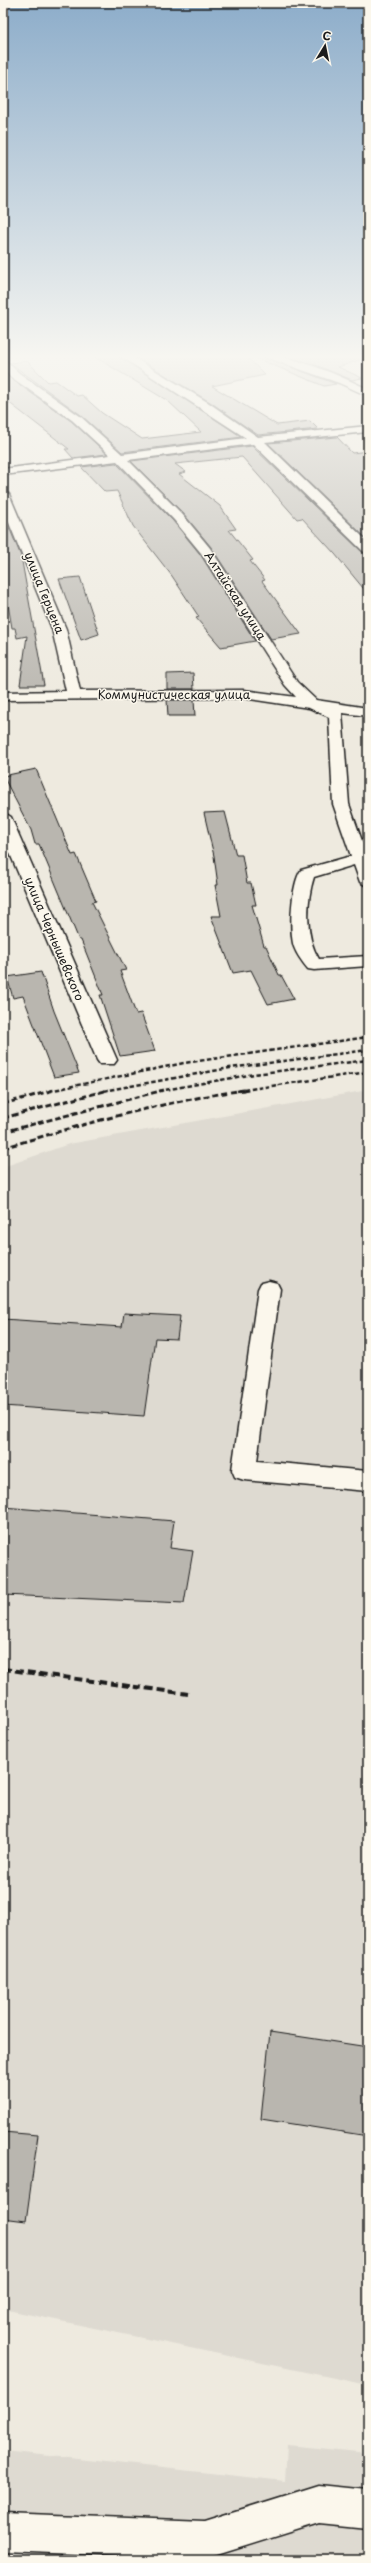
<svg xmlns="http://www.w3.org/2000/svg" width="371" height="2563" font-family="'Playpen Sans',sans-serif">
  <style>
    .built { fill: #dedad1 }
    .building { fill: #b9b6af; stroke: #1c1c1c }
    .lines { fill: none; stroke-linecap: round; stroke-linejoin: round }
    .minor-casing { stroke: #1c1c1c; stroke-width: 3 }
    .minor { fill: #fbf7ec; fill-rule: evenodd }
    .rail-far2 { stroke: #1c1c1c; stroke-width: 2.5; stroke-dasharray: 4.5 2.5; stroke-linecap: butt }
    .rail-far1 { stroke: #1c1c1c; stroke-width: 3; stroke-dasharray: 6 3; stroke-linecap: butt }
    .rail { stroke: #1c1c1c; stroke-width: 4; stroke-dasharray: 8 4; stroke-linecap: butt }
    .labels { text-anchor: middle; stroke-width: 3; stroke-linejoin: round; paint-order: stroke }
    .far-street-label { font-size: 12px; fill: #1c1c1c; stroke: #fbf7ec }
  </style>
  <rect width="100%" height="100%" fill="#eeeadf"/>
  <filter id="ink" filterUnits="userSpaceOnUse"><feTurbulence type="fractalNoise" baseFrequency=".025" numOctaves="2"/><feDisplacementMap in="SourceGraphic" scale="8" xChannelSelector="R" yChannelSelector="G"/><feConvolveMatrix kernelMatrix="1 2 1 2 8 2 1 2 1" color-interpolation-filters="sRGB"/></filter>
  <g filter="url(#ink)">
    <path class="built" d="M 368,1090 L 368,2385 L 3,2309 L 3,1167 L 69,1144 Z
      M 287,2445 L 368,2453 L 368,2560 L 3,2560 L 3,2451 L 285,2481 Z"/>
    <path class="building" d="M 90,354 L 116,354 L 242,437 L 122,452 L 81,415 L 10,363 L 27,361 L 48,382 L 56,381 L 77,396 L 82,395 L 102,413 L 142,439 L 201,432 L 168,401 Z
      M 130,354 L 244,354 L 265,375 L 212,386 L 277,425 L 310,421 L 318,429 L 258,435 L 210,402 Z
      M 246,354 L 256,354 L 336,384 L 324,386 Z
      M 274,354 L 366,354 L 366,358 L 338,367 L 362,378 L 352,380 L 313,364 Z
      M 3,369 L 10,378 L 71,421 L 107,454 L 73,458 L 65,449 L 69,449 L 3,398 Z
      M 337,437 L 352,453 L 368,451 L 368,540 L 268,443 Z
      M 252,446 L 363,553 L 368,554 L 368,594 L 335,554 L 302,518 L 297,519 L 242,457 L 175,464 L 186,472 L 179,474 L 220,506 L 236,529 L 229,530 L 253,560 L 250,561 L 265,580 L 262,581 L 301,634 L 271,639 L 211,547 L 183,513 L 131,461 Z
      M 116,463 L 173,521 L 200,554 L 255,641 L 221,647 L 196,618 L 199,617 L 172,576 L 133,526 L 117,491 L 105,492 L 81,467 Z
      M 3,520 L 6,520 L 21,556 L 44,685 L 20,685 L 27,636 L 17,638 L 15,628 L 12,628 L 3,574 Z
      M 80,577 L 99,634 L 81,640 L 59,579 Z
      M 193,673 L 194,689 L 167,689 L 167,674 Z
      M 167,700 L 194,700 L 195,716 L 168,716 Z
      M 36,769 L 72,855 L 76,854 L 96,901 L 92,902 L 126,970 L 120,971 L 136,1014 L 141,1013 L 155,1051 L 120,1056 L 100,995 L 103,995 L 81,940 L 79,940 L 39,844 L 35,844 L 31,830 L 3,776 Z
      M 225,812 L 236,855 L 242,855 L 247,883 L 251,883 L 256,905 L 252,905 L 264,946 L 266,946 L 279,975 L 281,975 L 294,999 L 268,1004 L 251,970 L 233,973 L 211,916 L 221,916 L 215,885 L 218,885 L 214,856 L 204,813 Z
      M 41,972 L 54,1011 L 79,1073 L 54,1077 L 23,996 L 13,998 L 7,977 Z
      M 124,1313 L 180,1316 L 177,1339 L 155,1338 L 144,1416 L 3,1406 L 3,1319 L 122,1327 Z
      M 3,1507 L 174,1521 L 170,1548 L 193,1551 L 184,1603 L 3,1595 Z
      M 270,2032 L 368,2047 L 368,2136 L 261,2119 Z
      M 3,2132 L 38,2135 L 26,2221 L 3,2218 Z"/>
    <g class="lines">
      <g class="minor-casing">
        <path id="minor" d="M 117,354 L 128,354 L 209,403 L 258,437 L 368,426 L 368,432 L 265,442 L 368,542 L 368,553 L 364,552 L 253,444 L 128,460 L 182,514 L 210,548 L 297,682 L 316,700 L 368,708 L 368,716 L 342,713 L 349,804 L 368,858 L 368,887 L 360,882 L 354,865 L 314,877 C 306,902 305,937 319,959 L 368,956 L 368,966 L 314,970 L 308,969 C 303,963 297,955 294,947 C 289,931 291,885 301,870 L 351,856 L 333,804 L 329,717 L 309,708 L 243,698 L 3,700 L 3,692 L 66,691 L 52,629 L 3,508 L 3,491 L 9,494 L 66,629 L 80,691 L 243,690 L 296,697 L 285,685 L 201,553 L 174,520 L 117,461 L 3,475 L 3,469 L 110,455 L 72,420 L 11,377 L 3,367 L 3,358 L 19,373 L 80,416 L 122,454 L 246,438 Z
          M 257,354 C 283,351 343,377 368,389 L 368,396 L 339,383 Z
          M 3,812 L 11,817 L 117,1060 L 114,1064 L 100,1064 L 97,1060 L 3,837 Z
          M 269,1281 L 277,1283 L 280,1289 L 257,1461 L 368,1471 L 368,1491 L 244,1480 L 235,1477 L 232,1470 L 258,1289 L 261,1283 Z
          M 319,2485 L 368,2490 L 368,2528 L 319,2523 L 204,2559 L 3,2551 L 3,2513 L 204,2521 Z"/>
      </g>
      <use href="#minor" class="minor"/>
      <path class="rail-far2" d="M 49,1091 L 184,1063 L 368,1037
        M 103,1091 L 230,1068 L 368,1050
        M 159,1091 L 254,1074 L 368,1060
        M 237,1091 L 368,1072"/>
      <path class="rail-far1" d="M 3,1104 L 54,1090
        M 3,1118 L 108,1090
        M 3,1132 L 164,1090
        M 3,1148 C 83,1124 162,1102 244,1090"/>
      <path class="rail" d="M 3,1669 L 188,1694"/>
    </g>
  </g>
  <linearGradient id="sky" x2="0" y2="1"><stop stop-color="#8dadca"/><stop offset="0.5" stop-color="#f7f6f1"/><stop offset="1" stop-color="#f7f6f1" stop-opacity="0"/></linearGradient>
  <rect width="371" height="713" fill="url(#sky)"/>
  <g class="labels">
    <g class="far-street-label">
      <text transform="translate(44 593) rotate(68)" y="4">улица Герцена</text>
      <text transform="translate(235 596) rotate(57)" y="4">Алтайская улица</text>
      <text x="174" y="699">Коммунистическая улица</text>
      <text transform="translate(54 939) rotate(67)" y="4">улица Чернышевского</text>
    </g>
  </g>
  <rect width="371" height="2563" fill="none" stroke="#fbf7ec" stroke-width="16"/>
  <rect x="8" y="8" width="355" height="2547" fill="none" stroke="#1c1c1c" stroke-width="1.5" filter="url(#ink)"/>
  <g transform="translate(325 46) rotate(10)" stroke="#fbf7ec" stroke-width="3" paint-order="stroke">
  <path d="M0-3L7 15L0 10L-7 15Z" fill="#1c1c1c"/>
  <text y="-6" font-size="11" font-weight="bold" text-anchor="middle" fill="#1c1c1c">С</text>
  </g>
</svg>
